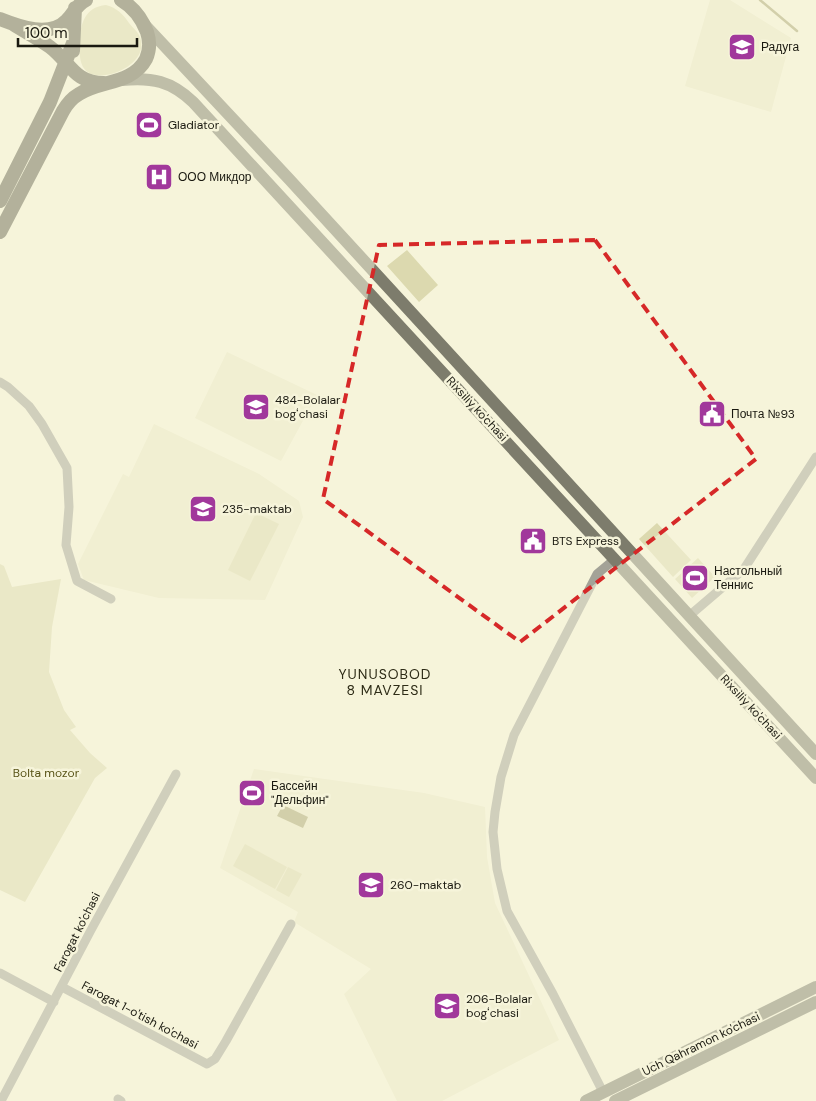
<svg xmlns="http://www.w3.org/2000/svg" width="816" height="1101" font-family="'DM Sans',sans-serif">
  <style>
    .built { fill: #ebe8c7 }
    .green { fill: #dcd9af }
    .water { fill: #a6a270 }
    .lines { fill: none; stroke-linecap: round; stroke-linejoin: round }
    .stream { stroke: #a6a270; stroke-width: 2.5 }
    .street { stroke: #a3a297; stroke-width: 9 }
    .secondary { stroke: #7d7c6c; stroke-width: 12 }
    .primary { stroke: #62614e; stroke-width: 14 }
    .marked { fill: none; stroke: #d62828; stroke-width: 4; stroke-dasharray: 10 6; stroke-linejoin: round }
    .labels { text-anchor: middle; stroke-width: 5; stroke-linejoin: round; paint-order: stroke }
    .poi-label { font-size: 12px; fill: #1a1910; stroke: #f6f4da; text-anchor: start }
    .street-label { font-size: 12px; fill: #1a1910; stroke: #f6f4da }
    .park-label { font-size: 12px; fill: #585317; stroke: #f6f4da }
    .neighbourhood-label { font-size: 14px; letter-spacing: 1px; fill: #2e2c17; stroke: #f6f4da }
  </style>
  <rect width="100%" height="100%" fill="#f6f4da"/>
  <path class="built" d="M 710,0 L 730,0 L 791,38 L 771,112 L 685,86 Z
    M 227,352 L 317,395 L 281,461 L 195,418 Z
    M 154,424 L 259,474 L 299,501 L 303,517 L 265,600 L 159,598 L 84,580 L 78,564 L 123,474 L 129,477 Z
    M 254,769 L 424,793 L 485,807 L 487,857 L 495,903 L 559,1040 L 442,1101 L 397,1101 L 344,994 L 371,969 L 294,922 L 298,912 L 220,868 Z"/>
  <path class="green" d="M 106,5 C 117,8 123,14 129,23 C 132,27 137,31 139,35 C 151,60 115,78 96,75 C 79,73 79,55 80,42 C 80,24 85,7 106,5 Z
    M 407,250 L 438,285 L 419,302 L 387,266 Z
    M 256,513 L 279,524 L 250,581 L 228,570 Z
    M 657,523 L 691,560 L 673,577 L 639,539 Z
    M 698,558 L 715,577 L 692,598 L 675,579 Z
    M 0,564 L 4,566 L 12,587 L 61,579 L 52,627 L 49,672 L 64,710 L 76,727 L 70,730 L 90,753 L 107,768 L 95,778 L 25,902 L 0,890 Z
    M 245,844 L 287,867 L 275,889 L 233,866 Z
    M 288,867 L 302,874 L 289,897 L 276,890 Z"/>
  <path class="water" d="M 283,805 L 308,817 L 303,828 L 277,816 Z"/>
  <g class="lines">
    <path class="stream" d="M 760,0 L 797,31"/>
    <path class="street" d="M 0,382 L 8,387 L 29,406 L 42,424 L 67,468 L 69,507 L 66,545 L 77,581 L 111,599
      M 689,616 L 744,569 L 816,457
      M 0,973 L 54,1002
      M 62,987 L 207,1064 L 215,1059 L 226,1041 L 291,924
      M 603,1092 L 553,994 L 507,911 L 497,869 L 493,832 L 495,812 L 501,777 L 514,735 L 597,574 L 615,559
      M 118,1099 L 121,1101
      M 1,1101 L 91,930 L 176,774"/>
    <path class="secondary" d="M 143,23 L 289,179 L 816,754
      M 122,80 C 152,77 171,81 193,102 L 816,778
      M 586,1101 L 816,987
      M 615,1101 L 816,1002"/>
    <path class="primary" d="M 0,19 C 20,27 50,38 67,20 C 74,13 76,5 86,0
      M 13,24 C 25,32 38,38 50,47 C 70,62 74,83 104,83
      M 73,51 L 75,8
      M 0,201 L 50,102 L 73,43
      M 0,232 L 63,111 C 67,104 72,98 79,94 C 100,80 132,85 146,59 C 150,50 150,41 147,32 C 142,19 133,7 121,0"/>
  </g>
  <path d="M0 0H816V1101H0ZM 595,240 L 756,459 L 520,642 L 323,499 L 379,245 Z" fill="#f6f4da" fill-opacity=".55" fill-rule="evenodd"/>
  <path class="marked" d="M 595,240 L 756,459 L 520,642 L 323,499 L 379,245 Z"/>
  <defs>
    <g id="school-square" transform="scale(1.4375)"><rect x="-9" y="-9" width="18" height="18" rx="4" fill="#a1389b" stroke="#f6f4da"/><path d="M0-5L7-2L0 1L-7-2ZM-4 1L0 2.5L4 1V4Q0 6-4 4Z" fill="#fff"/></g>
    <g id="stadium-square" transform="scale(1.4375)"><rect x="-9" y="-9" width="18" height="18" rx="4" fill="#a1389b" stroke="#f6f4da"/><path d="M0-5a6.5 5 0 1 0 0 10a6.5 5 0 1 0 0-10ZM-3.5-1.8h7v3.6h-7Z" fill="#fff"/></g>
    <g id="hospital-square" transform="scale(1.4375)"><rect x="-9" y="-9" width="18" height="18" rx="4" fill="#a1389b" stroke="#f6f4da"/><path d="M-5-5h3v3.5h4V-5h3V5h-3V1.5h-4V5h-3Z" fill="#fff"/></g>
    <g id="civic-square" transform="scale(1.4375)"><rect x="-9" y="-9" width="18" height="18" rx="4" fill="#a1389b" stroke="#f6f4da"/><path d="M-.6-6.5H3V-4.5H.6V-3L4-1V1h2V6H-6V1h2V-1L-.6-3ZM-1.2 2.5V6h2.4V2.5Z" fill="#fff"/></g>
  </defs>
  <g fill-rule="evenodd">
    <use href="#school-square" x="742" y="47"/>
    <use href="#stadium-square" x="149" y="125"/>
    <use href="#hospital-square" x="159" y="177"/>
    <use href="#school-square" x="256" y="407"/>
    <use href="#civic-square" x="712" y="414"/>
    <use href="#school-square" x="203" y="509"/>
    <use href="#civic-square" x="533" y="541"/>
    <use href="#stadium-square" x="695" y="578"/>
    <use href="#stadium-square" x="252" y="793"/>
    <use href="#school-square" x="371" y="885"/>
    <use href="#school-square" x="447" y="1006"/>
  </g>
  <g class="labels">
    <g class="poi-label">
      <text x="761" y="51">Радуга</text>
      <text x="168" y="129">Gladiator</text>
      <text x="178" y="181">ООО Микдор</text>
      <text x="275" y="404">484-Bolalar<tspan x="275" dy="14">bogʻchasi</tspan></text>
      <text x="731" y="418">Почта №93</text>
      <text x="222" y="513">235-maktab</text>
      <text x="552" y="545">BTS Express</text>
      <text x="714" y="575">Настольный<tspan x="714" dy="14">Теннис</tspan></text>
      <text x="271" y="790">Бассейн<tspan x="271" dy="14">"Дельфин"</tspan></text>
      <text x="390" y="889">260-maktab</text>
      <text x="466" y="1003">206-Bolalar<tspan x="466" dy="14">bogʻchasi</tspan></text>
    </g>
    <g class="street-label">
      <text transform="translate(477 409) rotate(47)" y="4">Rixsiliy ko'chasi</text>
      <text transform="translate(751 707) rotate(47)" y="4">Rixsiliy ko'chasi</text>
      <text transform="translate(77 932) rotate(-63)" y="4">Farogat ko'chasi</text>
      <text transform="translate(140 1015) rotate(28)" y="4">Farogat 1-o'tish ko'chasi</text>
      <text transform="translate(701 1044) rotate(-26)" y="4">Uch Qahramon ko'chasi</text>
    </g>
    <g class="park-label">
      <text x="46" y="777">Bolta mozor</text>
    </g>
    <g class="neighbourhood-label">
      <text x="385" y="679">YUNUSOBOD<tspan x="385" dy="16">8 MAVZESI</tspan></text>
    </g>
  </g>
  <path d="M18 38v8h119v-8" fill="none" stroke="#1a1910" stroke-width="2.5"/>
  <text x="25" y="38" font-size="15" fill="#1a1910" stroke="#f6f4da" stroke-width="4" paint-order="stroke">100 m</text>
</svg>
